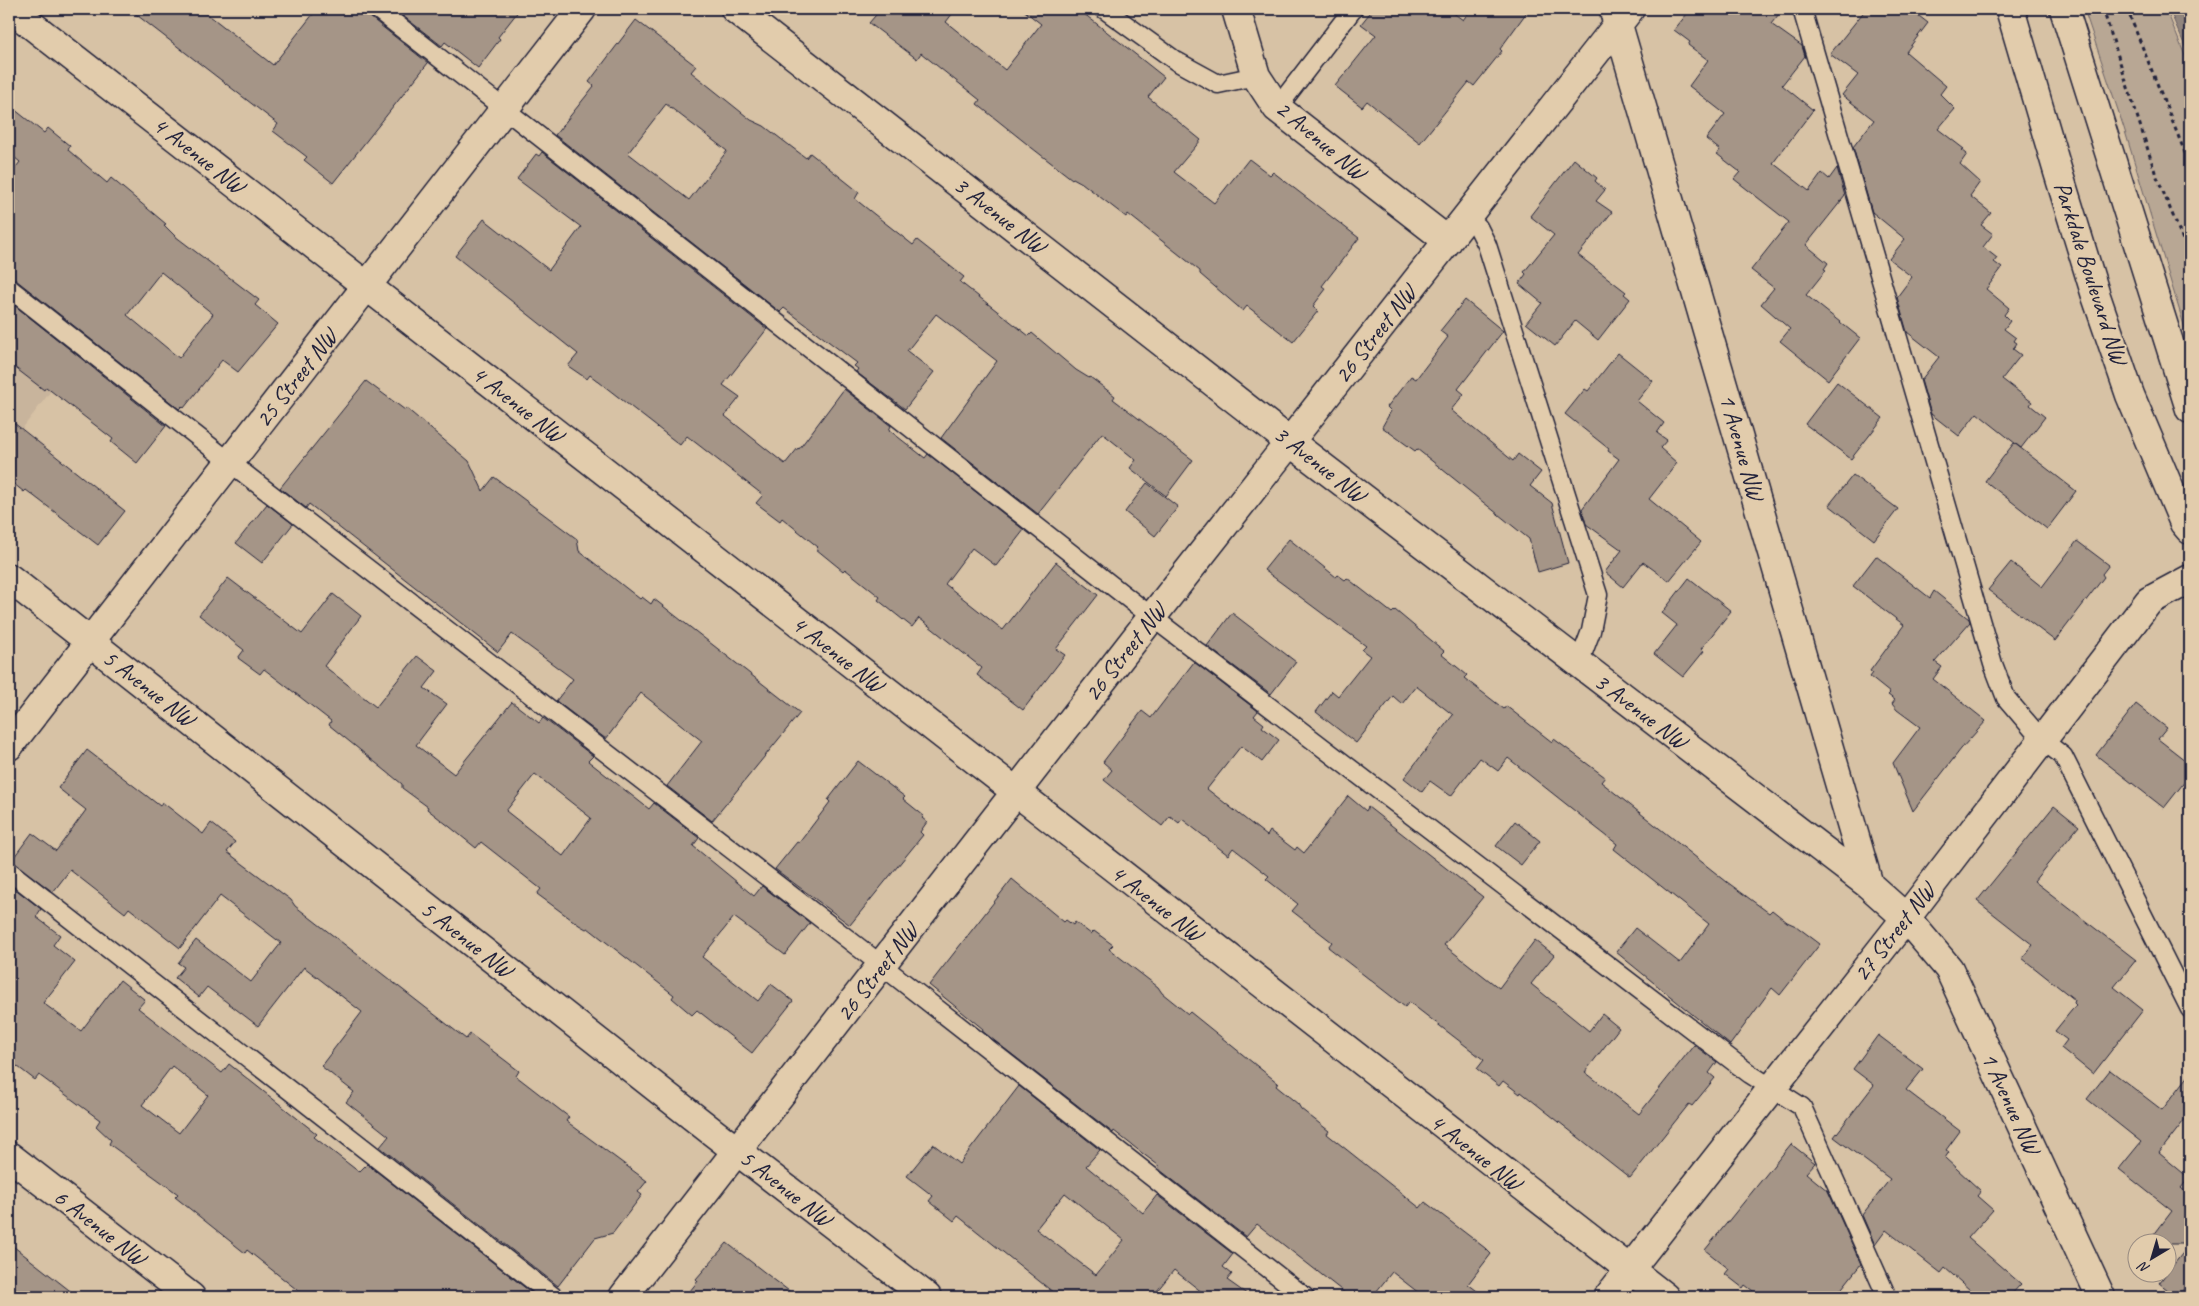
<svg xmlns="http://www.w3.org/2000/svg" width="2199" height="1306" font-family="Caveat,sans-serif">
  <style>
    .built { fill: #c8b49c }
    .green { fill: #b8a794; stroke: #6d6468 }
    .water { fill: #91857d; stroke: #655d63 }
    .building { fill: #a59587; stroke: #22223b; fill-rule: evenodd }
    .lines { fill: none; stroke-linecap: round; stroke-linejoin: round }
    .lane-casing { stroke: #22223b; stroke-width: 21 }
    .street-casing { stroke: #22223b; stroke-width: 31 }
    .secondary-casing { stroke: #22223b; stroke-width: 31 }
    .path { stroke: #22223b; stroke-width: 3; stroke-dasharray: 4 4; stroke-linecap: butt }
    .lane { stroke: #e2ccac; stroke-width: 18 }
    .street { stroke: #e2ccac; stroke-width: 28 }
    .secondary { stroke: #e2ccac; stroke-width: 28 }
    .labels { text-anchor: middle; stroke-width: 4; stroke-linejoin: round; paint-order: stroke }
    .street-label { font-size: 24px; fill: #22223b; stroke: #e2ccac }
  </style>
  <rect width="100%" height="100%" fill="#d7c2a5"/>
  <filter id="ink" filterUnits="userSpaceOnUse"><feTurbulence type="fractalNoise" baseFrequency=".02" numOctaves="2"/><feDisplacementMap in="SourceGraphic" scale="10" xChannelSelector="R" yChannelSelector="G"/><feConvolveMatrix kernelMatrix="1 2 1 2 8 2 1 2 1" color-interpolation-filters="sRGB"/></filter>
  <g filter="url(#ink)">
    <path class="built" d="M 9,300 L 79,354 L 9,446 Z"/>
    <path class="green" d="M 2084,9 L 2166,9 L 2190,68 L 2190,345 L 2124,128 Z"/>
    <path class="water" d="M 2169,9 L 2190,9 L 2190,58 Z"/>
    <path class="building" d="M 129,9 L 201,9 L 273,65 L 317,9 L 367,9 L 370,17 L 428,63 L 333,183 L 304,160 L 307,157 L 273,131 L 278,124 Z
      M 394,9 L 520,9 L 498,37 L 500,39 L 478,68 L 445,42 L 442,46 Z
      M 881,9 L 956,9 L 946,22 L 1005,70 L 1041,24 L 1022,9 L 1078,9 L 1164,77 L 1148,97 L 1201,140 L 1174,172 L 1214,203 L 1249,159 L 1270,175 L 1273,172 L 1359,238 L 1322,286 L 1326,289 L 1313,306 L 1318,311 L 1293,342 L 1247,306 L 1243,311 L 1200,274 L 1200,271 L 1128,214 L 1126,217 L 1082,183 L 1073,178 L 1072,179 L 1032,148 L 977,104 L 980,100 L 921,53 L 917,59 L 869,23 Z
      M 1373,9 L 1448,9 L 1463,20 L 1471,9 L 1529,9 L 1500,49 L 1502,51 L 1474,86 L 1469,82 L 1420,143 L 1367,101 L 1362,107 L 1335,86 L 1376,35 L 1361,24 Z
      M 1691,9 L 1783,9 L 1771,24 L 1802,46 L 1805,56 L 1782,85 L 1813,110 L 1773,163 L 1809,191 L 1822,173 L 1829,179 L 1837,168 L 1845,196 L 1806,245 L 1828,263 L 1824,269 L 1826,270 L 1806,295 L 1860,338 L 1828,380 L 1780,341 L 1790,329 L 1761,304 L 1774,288 L 1751,270 L 1789,222 L 1734,179 L 1740,172 L 1717,154 L 1720,150 L 1706,139 L 1725,114 L 1689,86 L 1708,60 L 1688,45 L 1690,42 L 1674,30 Z
      M 1866,9 L 1910,9 L 1928,23 L 1906,52 L 1946,86 L 1940,94 L 1955,109 L 1938,129 L 1964,149 L 1962,150 L 1967,154 L 1960,164 L 1980,182 L 1970,196 L 1991,213 L 1981,225 L 1993,234 L 1983,247 L 1997,258 L 1994,262 L 2002,268 L 1986,289 L 2009,308 L 2004,315 L 2010,321 L 2004,329 L 2016,338 L 2014,341 L 2017,343 L 2013,349 L 2021,355 L 2002,379 L 2032,402 L 2030,405 L 2045,417 L 2021,448 L 1977,413 L 1959,436 L 1931,414 L 1921,380 L 1939,357 L 1907,332 L 1897,297 L 1912,277 L 1889,259 L 1905,239 L 1872,212 L 1853,147 L 1874,120 L 1842,95 L 1858,75 L 1830,54 Z
      M 636,20 L 696,66 L 691,72 L 751,120 L 764,126 L 806,158 L 810,153 L 859,192 L 855,199 L 913,245 L 917,240 L 964,277 L 960,282 L 1029,336 L 1032,333 L 1076,370 L 1089,378 L 1090,377 L 1115,396 L 1113,399 L 1193,460 L 1166,496 L 1130,468 L 1136,460 L 1102,433 L 1038,514 L 941,438 L 997,361 L 936,314 L 907,351 L 934,372 L 905,409 L 856,372 L 858,369 L 854,366 L 857,363 L 784,308 L 780,312 L 555,135 L 594,86 L 589,82 ZM 666,104 L 727,151 L 689,200 L 628,153 Z
      M 9,105 L 44,133 L 48,128 L 70,146 L 68,150 L 107,183 L 111,178 L 166,224 L 164,225 L 175,236 L 259,300 L 255,305 L 278,324 L 238,372 L 222,360 L 184,408 L 182,406 L 179,409 L 16,280 L 9,278 L 9,176 L 20,162 L 9,153 ZM 161,272 L 213,314 L 179,358 L 127,315 Z
      M 542,152 L 767,329 L 723,385 L 740,397 L 725,416 L 785,464 L 798,448 L 799,449 L 844,389 L 891,426 L 889,430 L 925,458 L 928,454 L 1024,530 L 996,566 L 972,548 L 945,584 L 1003,630 L 1056,562 L 1098,595 L 1056,649 L 1065,655 L 1023,710 L 977,675 L 982,668 L 977,664 L 919,618 L 912,627 L 878,600 L 880,597 L 845,569 L 843,571 L 816,549 L 818,547 L 782,518 L 780,521 L 756,503 L 763,495 L 687,436 L 680,445 L 590,375 L 587,379 L 568,366 L 578,354 L 455,256 L 484,219 L 549,270 L 581,227 L 517,179 L 536,154 L 539,156 Z
      M 1574,159 L 1597,178 L 1595,181 L 1605,190 L 1596,201 L 1612,212 L 1578,255 L 1626,292 L 1624,294 L 1630,299 L 1598,340 L 1575,321 L 1555,346 L 1526,323 L 1542,303 L 1519,284 L 1526,274 L 1524,272 L 1554,235 L 1530,216 Z
      M 1465,300 L 1503,331 L 1458,389 L 1464,394 L 1451,410 L 1513,461 L 1518,454 L 1541,472 L 1530,486 L 1552,503 L 1568,563 L 1538,572 L 1529,539 L 1417,449 L 1415,451 L 1382,427 L 1391,411 L 1387,407 L 1411,376 L 1416,379 L 1448,337 L 1440,331 Z
      M 9,301 L 166,426 L 137,463 L 111,442 L 113,439 L 46,387 L 44,390 L 9,363 Z
      M 1618,353 L 1653,381 L 1637,401 L 1664,423 L 1657,433 L 1667,440 L 1660,448 L 1677,463 L 1649,499 L 1701,542 L 1669,581 L 1643,562 L 1623,587 L 1605,572 L 1622,550 L 1586,524 L 1582,509 L 1619,459 L 1608,451 L 1609,449 L 1565,414 L 1585,389 L 1588,391 Z
      M 366,381 L 405,410 L 406,408 L 469,461 L 483,491 L 494,477 L 577,539 L 579,551 L 640,599 L 642,597 L 651,604 L 654,599 L 800,713 L 712,821 L 667,786 L 702,741 L 641,693 L 606,739 L 556,701 L 573,679 L 512,634 L 498,652 L 309,504 L 306,508 L 280,488 Z
      M 1837,382 L 1883,418 L 1851,459 L 1805,424 Z
      M 9,419 L 125,511 L 98,545 L 26,490 L 24,492 L 9,480 Z
      M 2014,443 L 2076,491 L 2047,529 L 1985,481 Z
      M 1853,475 L 1898,509 L 1874,540 L 1829,505 Z
      M 1147,483 L 1178,507 L 1155,536 L 1125,512 Z
      M 267,504 L 293,524 L 262,563 L 236,543 Z
      M 1289,539 L 1336,577 L 1338,575 L 1345,580 L 1347,578 L 1392,613 L 1395,610 L 1444,651 L 1441,654 L 1467,675 L 1464,678 L 1504,709 L 1506,706 L 1552,742 L 1554,739 L 1605,777 L 1601,782 L 1727,882 L 1769,913 L 1772,910 L 1787,922 L 1796,926 L 1820,944 L 1780,995 L 1772,988 L 1730,1045 L 1616,952 L 1635,928 L 1680,963 L 1709,924 L 1614,849 L 1617,844 L 1590,823 L 1508,758 L 1498,771 L 1480,758 L 1451,796 L 1430,781 L 1422,792 L 1404,778 L 1453,715 L 1416,686 L 1402,704 L 1393,696 L 1356,743 L 1316,712 L 1332,691 L 1338,696 L 1370,656 L 1362,650 L 1366,646 L 1264,570 Z
      M 2077,541 L 2109,565 L 2102,574 L 2104,577 L 2055,641 L 1988,590 L 2011,562 L 2042,587 Z
      M 1876,556 L 1930,598 L 1934,591 L 1969,619 L 1970,622 L 1935,662 L 1942,667 L 1933,679 L 1986,721 L 1961,749 L 1913,811 L 1893,763 L 1920,727 L 1897,710 L 1892,704 L 1895,700 L 1888,695 L 1890,693 L 1870,677 L 1873,673 L 1870,671 L 1904,625 L 1853,586 Z
      M 228,578 L 302,634 L 333,594 L 361,616 L 324,666 L 376,707 L 417,656 L 437,671 L 424,688 L 447,704 L 416,745 L 454,774 L 512,702 L 539,723 L 543,718 L 593,756 L 588,761 L 649,809 L 654,803 L 699,838 L 693,846 L 754,896 L 762,886 L 810,923 L 785,955 L 734,917 L 702,957 L 758,1001 L 771,984 L 793,1001 L 752,1053 L 697,1010 L 692,1015 L 672,998 L 674,995 L 588,928 L 586,929 L 579,925 L 537,894 L 541,889 L 481,842 L 476,848 L 450,827 L 427,809 L 428,807 L 402,788 L 402,784 L 329,725 L 331,721 L 264,669 L 260,674 L 238,658 L 244,650 L 199,615 ZM 535,774 L 591,818 L 563,856 L 506,811 Z
      M 1689,578 L 1731,611 L 1701,649 L 1704,651 L 1683,677 L 1654,654 L 1677,625 L 1662,613 Z
      M 1232,613 L 1296,662 L 1271,694 L 1207,646 Z
      M 1194,662 L 1258,711 L 1254,716 L 1264,724 L 1262,727 L 1279,740 L 1262,762 L 1241,746 L 1207,789 L 1267,836 L 1270,831 L 1295,850 L 1297,847 L 1304,853 L 1348,796 L 1366,811 L 1368,807 L 1483,897 L 1444,945 L 1499,988 L 1535,940 L 1554,955 L 1531,984 L 1589,1031 L 1602,1014 L 1619,1028 L 1585,1072 L 1639,1114 L 1694,1045 L 1717,1062 L 1709,1073 L 1715,1078 L 1692,1106 L 1689,1104 L 1630,1178 L 1521,1092 L 1520,1094 L 1503,1081 L 1499,1086 L 1477,1069 L 1484,1060 L 1409,1002 L 1405,1007 L 1328,947 L 1332,942 L 1292,911 L 1298,904 L 1266,879 L 1269,876 L 1233,848 L 1228,855 L 1182,819 L 1179,823 L 1170,816 L 1162,826 L 1104,780 L 1112,770 L 1103,762 L 1142,711 L 1151,718 Z
      M 2136,704 L 2167,728 L 2158,739 L 2190,764 L 2190,775 L 2164,808 L 2096,755 Z
      M 87,750 L 160,806 L 162,802 L 203,834 L 211,823 L 235,842 L 227,852 L 291,900 L 295,906 L 466,1039 L 470,1034 L 506,1061 L 519,1071 L 516,1076 L 569,1117 L 566,1121 L 647,1181 L 638,1192 L 642,1195 L 613,1233 L 595,1238 L 558,1286 L 380,1147 L 389,1136 L 346,1102 L 354,1092 L 321,1066 L 362,1012 L 304,967 L 258,1026 L 207,987 L 199,997 L 175,978 L 184,967 L 178,963 L 196,940 L 251,982 L 281,943 L 220,896 L 180,948 L 129,908 L 125,913 L 70,870 L 53,892 L 11,861 L 32,833 L 56,851 L 86,810 L 58,788 Z
      M 858,761 L 905,797 L 903,799 L 924,816 L 922,818 L 927,822 L 920,832 L 923,835 L 850,925 L 775,869 L 797,842 L 799,843 L 830,802 L 828,800 Z
      M 2054,806 L 2079,826 L 2034,881 L 2136,960 L 2114,987 L 2143,1010 L 2093,1074 L 2061,1048 L 2067,1040 L 2055,1031 L 2076,1005 L 2074,1003 L 2075,1000 L 2022,958 L 2033,945 L 1977,901 Z
      M 1515,821 L 1540,841 L 1521,865 L 1496,846 Z
      M 1012,879 L 1064,922 L 1066,920 L 1073,925 L 1075,922 L 1091,934 L 1094,931 L 1113,945 L 1109,949 L 1158,987 L 1162,993 L 1188,1014 L 1190,1012 L 1278,1083 L 1276,1086 L 1298,1104 L 1301,1109 L 1329,1131 L 1327,1134 L 1420,1208 L 1425,1202 L 1485,1248 L 1491,1254 L 1468,1284 L 1485,1297 L 1424,1297 L 1392,1272 L 1372,1297 L 1350,1297 L 1257,1224 L 1246,1237 L 1160,1170 L 1158,1165 L 1142,1153 L 1114,1131 L 1113,1133 L 982,1031 L 983,1029 L 929,985 Z
      M 9,884 L 41,909 L 36,917 L 60,935 L 53,945 L 75,962 L 43,1003 L 81,1031 L 120,980 L 145,1000 L 138,1008 L 222,1073 L 229,1064 L 317,1134 L 314,1137 L 359,1172 L 367,1164 L 537,1297 L 306,1297 L 247,1250 L 245,1253 L 175,1197 L 178,1194 L 109,1144 L 111,1140 L 96,1126 L 100,1120 L 39,1075 L 35,1080 L 9,1060 ZM 172,1066 L 208,1095 L 179,1133 L 142,1105 Z
      M 1878,1035 L 1923,1069 L 1906,1090 L 1960,1131 L 1946,1150 L 1949,1152 L 1945,1158 L 1981,1191 L 1977,1196 L 1993,1210 L 1968,1238 L 2021,1284 L 2009,1297 L 1978,1297 L 1945,1268 L 1941,1273 L 1886,1230 L 1875,1245 L 1862,1215 L 1890,1179 L 1834,1137 L 1874,1085 L 1853,1069 Z
      M 2110,1070 L 2162,1110 L 2190,1074 L 2190,1113 L 2159,1153 L 2189,1178 L 2181,1188 L 2187,1193 L 2190,1188 L 2190,1244 L 2147,1244 L 2172,1211 L 2119,1169 L 2141,1142 L 2087,1099 Z
      M 1019,1086 L 1100,1150 L 1086,1166 L 1143,1213 L 1157,1195 L 1233,1254 L 1223,1267 L 1232,1274 L 1227,1280 L 1251,1297 L 1208,1297 L 1174,1270 L 1152,1297 L 1059,1297 L 958,1216 L 954,1221 L 929,1201 L 933,1196 L 907,1176 L 933,1144 L 959,1164 ZM 1065,1193 L 1124,1240 L 1096,1275 L 1036,1229 Z
      M 1791,1144 L 1815,1163 L 1806,1173 L 1828,1191 L 1861,1264 L 1835,1297 L 1761,1297 L 1745,1285 L 1743,1288 L 1725,1274 L 1729,1269 L 1705,1250 Z
      M 9,1243 L 78,1297 L 9,1297 Z
      M 727,1243 L 768,1275 L 797,1297 L 685,1297 L 698,1281 L 696,1279 Z
      M 2190,1244 L 2190,1281 L 2177,1297 L 2159,1283 Z"/>
    <g class="lines">
      <g class="lane-casing">
        <path id="lane" d="M 377,9 L 1152,617 L 1750,1074 L 1802,1107 L 1887,1297
          M 1104,9 L 1176,61 L 1218,84 L 1256,76
          M 1802,9 L 1993,664 L 2006,698 L 2041,739 L 2063,756 L 2190,1009
          M 1277,108 L 1353,9
          M 1467,217 L 1478,227 L 1487,245 L 1598,595 L 1591,631 L 1579,663
          M 9,288 L 250,478 L 862,950 L 1305,1297
          M 9,871 L 554,1297"/>
      </g>
      <g class="street-casing">
        <path id="street" d="M 11,9 L 1665,1297
          M 735,9 L 1290,442 L 1869,885 L 1906,918 L 1949,969 L 2101,1297
          M 1236,9 L 1256,76 L 1277,108 L 1448,241
          M 1614,11 L 1869,885
          M 9,578 L 710,1130 L 927,1297
          M 9,746 L 582,9
          M 9,1156 L 191,1297
          M 623,1297 L 1152,617 L 1630,9
          M 1608,1297 L 1906,918 L 2149,601 L 2190,579"/>
      </g>
      <g class="secondary-casing">
        <path id="secondary" d="M 2010,9 L 2058,172 L 2096,296 L 2130,395 L 2184,523 L 2190,530
          M 2064,9 L 2190,409"/>
      </g>
      <path class="path" d="M 2103,9 L 2155,172 L 2190,257
        M 2127,9 L 2190,165"/>
      <use href="#lane" class="lane"/>
      <use href="#street" class="street"/>
      <use href="#secondary" class="secondary"/>
    </g>
  </g>
  <g class="labels">
    <g class="street-label">
      <text transform="translate(1321 140) rotate(40)" y="8">2 Avenue NW</text>
      <text transform="translate(199 155) rotate(38)" y="8">4 Avenue NW</text>
      <text transform="translate(1000 215) rotate(38)" y="8">3 Avenue NW</text>
      <text transform="translate(2091 273) rotate(72)" y="8">Parkdale Boulevard NW</text>
      <text transform="translate(1375 334) rotate(-52)" y="8">26 Street NW</text>
      <text transform="translate(296 378) rotate(-52)" y="8">25 Street NW</text>
      <text transform="translate(518 404) rotate(38)" y="8">4 Avenue NW</text>
      <text transform="translate(1742 447) rotate(74)" y="8">1 Avenue NW</text>
      <text transform="translate(1320 464) rotate(38)" y="8">3 Avenue NW</text>
      <text transform="translate(1125 652) rotate(-52)" y="8">26 Street NW</text>
      <text transform="translate(838 654) rotate(38)" y="8">4 Avenue NW</text>
      <text transform="translate(149 688) rotate(38)" y="8">5 Avenue NW</text>
      <text transform="translate(1641 711) rotate(37)" y="8">3 Avenue NW</text>
      <text transform="translate(1157 903) rotate(38)" y="8">4 Avenue NW</text>
      <text transform="translate(1894 932) rotate(-52)" y="8">27 Street NW</text>
      <text transform="translate(467 939) rotate(38)" y="8">5 Avenue NW</text>
      <text transform="translate(877 972) rotate(-52)" y="8">26 Street NW</text>
      <text transform="translate(2011 1103) rotate(65)" y="8">1 Avenue NW</text>
      <text transform="translate(1476 1152) rotate(38)" y="8">4 Avenue NW</text>
      <text transform="translate(786 1188) rotate(38)" y="8">5 Avenue NW</text>
      <text transform="translate(100 1227) rotate(38)" y="8">6 Avenue NW</text>
    </g>
  </g>
  <rect width="2199" height="1306" fill="none" stroke="#e2ccac" stroke-width="30"/>
  <rect x="15" y="15" width="2169" height="1276" fill="none" stroke="#22223b" stroke-width="2" filter="url(#ink)"/>
  <g transform="translate(2152 1258) rotate(218)"><circle r="24" fill="#e2ccac" stroke="#95887f"/>
  <path d="M0-4L9 19L0 12L-9 19Z" fill="#22223b"/>
  <text y="-8" font-size="14" font-weight="bold" text-anchor="middle" fill="#22223b">N</text>
  </g>
</svg>
